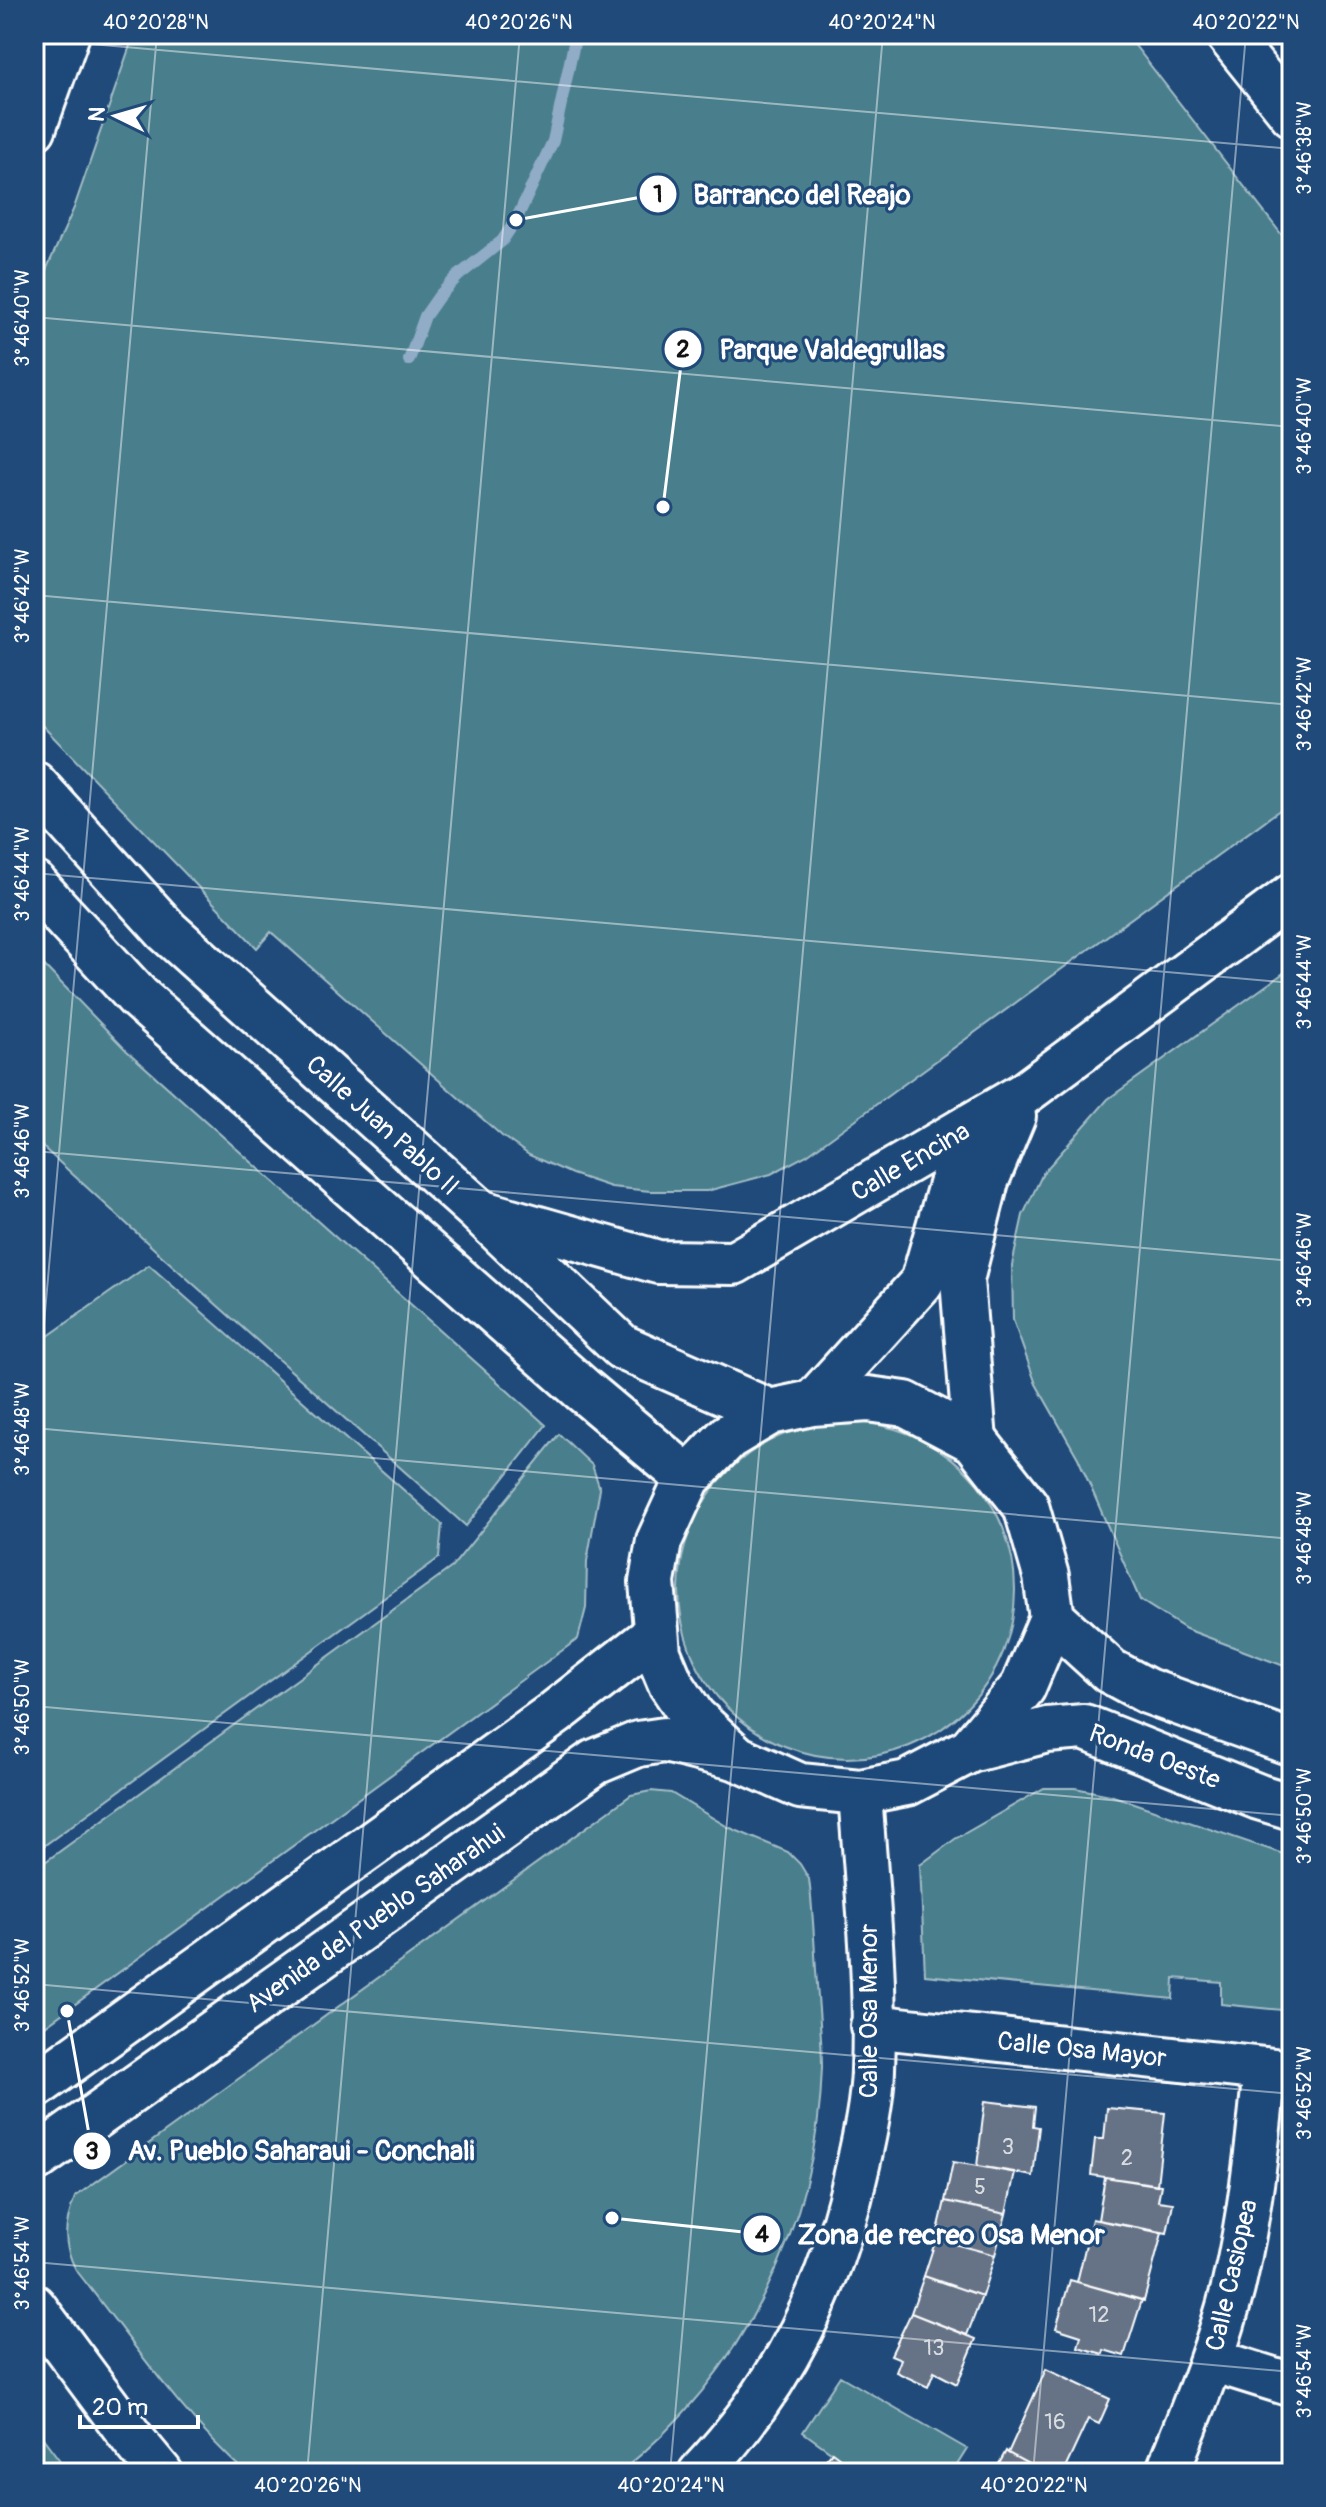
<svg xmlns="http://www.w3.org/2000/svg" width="1326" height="2507" font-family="Pangolin,sans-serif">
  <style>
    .green { fill: #4a7e8c; stroke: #a4bec6; stroke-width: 2 }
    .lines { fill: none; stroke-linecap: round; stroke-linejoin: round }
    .stream { stroke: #90acc7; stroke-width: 12 }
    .building { fill: #667386; stroke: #fff; stroke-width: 2 }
    .minor-casing { stroke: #fff; stroke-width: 48 }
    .major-casing { stroke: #fff; stroke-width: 50 }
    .minor { stroke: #1f4a7a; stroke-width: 42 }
    .major { stroke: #1f4a7a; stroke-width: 44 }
    .ticks { fill: none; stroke: #fff; stroke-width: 2; stroke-opacity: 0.45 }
    .labels { text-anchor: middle; stroke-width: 6; stroke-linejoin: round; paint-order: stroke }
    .number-label { font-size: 22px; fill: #d9dce1 }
    .street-label { font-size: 26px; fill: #fff; stroke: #1f4a7a }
    .leader { fill: none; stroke: #fff; stroke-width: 3 }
    .callout-dot { fill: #fff; stroke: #1f4a7a; stroke-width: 3 }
    .mark-label { font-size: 24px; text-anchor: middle; font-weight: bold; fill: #111 }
    .callout-label { font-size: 28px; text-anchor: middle; font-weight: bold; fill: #fff; stroke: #1f4a7a; stroke-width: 6; stroke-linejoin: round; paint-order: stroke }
    .neatline { fill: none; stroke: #fff; stroke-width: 3 }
    .ticks-label { font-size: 20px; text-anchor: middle; fill: #fff }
  </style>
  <rect width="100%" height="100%" fill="#1f4a7a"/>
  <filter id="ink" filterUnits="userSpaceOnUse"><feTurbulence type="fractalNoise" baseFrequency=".0125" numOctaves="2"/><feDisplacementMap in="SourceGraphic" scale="16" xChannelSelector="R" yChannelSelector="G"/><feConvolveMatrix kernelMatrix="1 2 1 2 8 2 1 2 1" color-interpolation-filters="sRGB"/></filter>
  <g filter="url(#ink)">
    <path class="green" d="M 134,34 L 1126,34 L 1292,248 L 1292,801 L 807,1155 L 771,1174 L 707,1191 L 650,1191 L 611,1187 L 572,1174 L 529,1155 L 502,1136 L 271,932 L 257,948 L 34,717 L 34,297 L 74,208 Z
      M 34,955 L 127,1051 L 546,1425 L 466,1526 L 163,1257 L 34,1139 Z
      M 1292,967 L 1292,1669 L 1186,1629 L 1140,1600 L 1078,1458 L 1036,1384 L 1013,1320 L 1012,1265 L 1023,1215 L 1043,1173 L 1108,1099 Z
      M 149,1265 L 442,1524 L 439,1558 L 34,1853 L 34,1346 Z
      M679 1590a168 168 0 1 1 336 0a168 168 0 1 1-336 0Z
      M 559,1434 L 592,1465 L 600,1489 L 587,1561 L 586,1608 L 578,1639 L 34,2034 L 34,1870 L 452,1567 Z
      M 1044,1788 L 1075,1788 L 1110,1795 L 1292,1857 L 1292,2011 L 1221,2004 L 1221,1982 L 1174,1978 L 1173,1999 L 925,1975 L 920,1865 L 955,1839 Z
      M 651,1791 L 671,1793 L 728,1827 L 788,1852 L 800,1864 L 809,1879 C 813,1910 814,1940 816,1970 C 818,2003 822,2035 822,2067 C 818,2224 742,2376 619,2473 L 246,2473 C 181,2415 130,2338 76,2270 C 62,2243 64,2225 75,2197 L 631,1795 Z
      M 840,2376 L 967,2449 L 952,2473 L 860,2473 L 803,2432 Z
      M 34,2426 L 67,2470 L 62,2473 L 34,2473 Z"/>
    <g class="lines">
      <path class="stream" d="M 409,360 L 425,316 L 439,296 L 458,276 L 502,241 L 516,220 L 553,141 L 576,34"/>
    </g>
    <path class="building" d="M 985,2101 L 1035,2107 L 1033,2126 L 1039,2127 L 1033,2176 L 977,2166 Z
      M 1107,2108 L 1165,2113 L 1157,2185 L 1091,2175 L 1095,2139 L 1104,2139 Z
      M 953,2162 L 1015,2172 L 1006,2214 L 945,2201 Z
      M 1105,2177 L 1161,2185 L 1158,2201 L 1173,2203 L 1167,2233 L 1098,2220 Z
      M 945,2201 L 1006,2214 L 995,2255 L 936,2239 Z
      M 1092,2219 L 1162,2233 L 1144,2301 L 1077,2282 Z
      M 936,2239 L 995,2255 L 982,2296 L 924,2276 Z
      M 924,2276 L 982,2296 L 967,2335 L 911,2313 Z
      M 1070,2280 L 1142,2300 L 1124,2356 L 1104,2350 L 1103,2354 L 1078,2347 L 1081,2336 L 1056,2328 Z
      M 911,2313 L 976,2339 L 957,2384 L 934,2372 L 928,2387 L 896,2372 L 901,2359 L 891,2355 Z
      M 1046,2369 L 1110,2399 L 1099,2424 L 1088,2419 L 1063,2473 L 1045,2473 L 1008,2453 Z
      M 1006,2451 L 1008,2453 L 1045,2473 L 994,2473 Z
      M 832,2452 L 860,2473 L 815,2473 Z"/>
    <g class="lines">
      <g class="minor-casing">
        <path id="minor" d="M 1227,34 L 1292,115
          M 34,129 L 68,34
          M 479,1211 L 658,1262 L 734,1263 L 1022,1095 L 1292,895
          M 812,1403 L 922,1282 L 956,1164 L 991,1128
          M 975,1441 L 962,1280 L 987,1181 L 1014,1116
          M 872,2026 L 1292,2072
          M 34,2306 L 132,2438 L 161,2473
          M 1212,2360 L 1292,2385
          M 700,2473 C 785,2383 832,2286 858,2165 C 865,2134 872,2102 873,2070 C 877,1978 866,1884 860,1792
          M 1167,2473 C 1191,2412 1217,2352 1233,2288 C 1250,2216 1258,2142 1265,2069"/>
      </g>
      <g class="major-casing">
        <path id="major" d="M 34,784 L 167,931 L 479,1211 L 622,1347 L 770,1412
          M 34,884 L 138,997 L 582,1389 L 688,1478
          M 1052,1618 L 1110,1671 L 1147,1691 L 1292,1743
          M 970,1750 L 1023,1687 L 1052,1618 L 1046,1576 L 1026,1506 L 975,1441 L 905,1404 L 868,1399 L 812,1403 L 770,1412 L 728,1437 L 688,1478 L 659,1541 L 652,1582 L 658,1653 L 671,1684 L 693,1717 L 737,1758 L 800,1786 L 860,1792 L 907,1783 L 970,1750 L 1047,1730 L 1084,1727 L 1259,1797 L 1292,1807
          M 34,2087 L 555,1713 L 655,1635
          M 34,2160 L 595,1762 L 638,1744 L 665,1740 L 735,1757"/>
      </g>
      <use href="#minor" class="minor"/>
      <use href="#major" class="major"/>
    </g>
  </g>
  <path class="ticks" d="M 34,39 L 1292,149M 34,317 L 1292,427M 34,595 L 1292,705M 34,873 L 1292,983M 34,1151 L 1292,1261M 34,1428 L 1292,1539M 34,1438 L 157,34M 34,1706 L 1292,1816M 34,1984 L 1292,2094M 34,2262 L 1292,2372M 307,2473 L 520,34M 670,2473 L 883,34M 1033,2473 L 1246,34"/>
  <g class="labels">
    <g class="number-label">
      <text x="1008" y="2154">3</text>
      <text x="1127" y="2165">2</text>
      <text x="980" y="2194">5</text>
      <text x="1099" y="2322">12</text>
      <text x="934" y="2355">13</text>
      <text x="1055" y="2429">16</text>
    </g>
    <g class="street-label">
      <text transform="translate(383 1125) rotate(42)" y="9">Calle Juan Pablo II</text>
      <text transform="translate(910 1161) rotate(-30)" y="9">Calle Encina</text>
      <text transform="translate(1155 1756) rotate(21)" y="9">Ronda Oeste</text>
      <text transform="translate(375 1918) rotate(-35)" y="9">Avenida del Pueblo Saharahui</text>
      <text transform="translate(868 2011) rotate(-90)" y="9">Calle Osa Menor</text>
      <text transform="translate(1082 2049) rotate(6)" y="9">Calle Osa Mayor</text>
      <text transform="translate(1231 2275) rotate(-77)" y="9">Calle Casiopea</text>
    </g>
  </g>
  <path class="leader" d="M516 220L658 194M663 507L683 349M67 2011L92 2151M612 2218L762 2234"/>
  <g class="callout-dot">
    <circle cx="516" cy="220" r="8"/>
    <circle cx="663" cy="507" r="8"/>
    <circle cx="67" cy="2011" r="8"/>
    <circle cx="612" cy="2218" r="8"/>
    <circle cx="658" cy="194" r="20"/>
    <circle cx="683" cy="349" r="20"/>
    <circle cx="92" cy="2151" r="20"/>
    <circle cx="762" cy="2234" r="20"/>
  </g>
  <g class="mark-label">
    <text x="658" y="202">1</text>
    <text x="683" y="357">2</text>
    <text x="92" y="2159">3</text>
    <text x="762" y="2242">4</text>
  </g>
  <g class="callout-label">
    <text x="802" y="204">Barranco del Reajo</text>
    <text x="832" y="359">Parque Valdegrullas</text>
    <text x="301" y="2160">Av. Pueblo Saharaui - Conchali</text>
    <text x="951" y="2244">Zona de recreo Osa Menor</text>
  </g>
  <rect width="1326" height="2507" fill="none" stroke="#1f4a7a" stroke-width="88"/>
  <g transform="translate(116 116) rotate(275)" stroke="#1f4a7a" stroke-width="6" paint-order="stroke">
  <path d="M0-6L14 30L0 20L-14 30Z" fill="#ffffff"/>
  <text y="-12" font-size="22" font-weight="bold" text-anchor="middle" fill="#ffffff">N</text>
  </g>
  <path d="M80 2415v12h118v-12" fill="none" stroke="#ffffff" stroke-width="4"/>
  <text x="92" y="2415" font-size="24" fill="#ffffff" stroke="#1f4a7a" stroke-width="6" paint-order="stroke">20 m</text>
  <rect x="44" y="44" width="1238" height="2419" class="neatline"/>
  <g class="ticks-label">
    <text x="156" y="29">40°20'28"N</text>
    <text x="519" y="29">40°20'26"N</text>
    <text x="882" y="29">40°20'24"N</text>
    <text x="1246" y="29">40°20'22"N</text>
    <text transform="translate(1304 148) rotate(-90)" y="7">3°46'38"W</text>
    <text transform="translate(22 318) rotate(-90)" y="7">3°46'40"W</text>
    <text transform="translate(1304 426) rotate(-90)" y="7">3°46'40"W</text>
    <text transform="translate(22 596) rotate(-90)" y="7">3°46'42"W</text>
    <text transform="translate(1304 704) rotate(-90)" y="7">3°46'42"W</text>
    <text transform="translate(22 874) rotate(-90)" y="7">3°46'44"W</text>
    <text transform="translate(1304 982) rotate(-90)" y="7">3°46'44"W</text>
    <text transform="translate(22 1151) rotate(-90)" y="7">3°46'46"W</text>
    <text transform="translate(1304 1260) rotate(-90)" y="7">3°46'46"W</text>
    <text transform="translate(22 1429) rotate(-90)" y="7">3°46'48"W</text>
    <text transform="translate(1304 1538) rotate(-90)" y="7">3°46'48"W</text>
    <text transform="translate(22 1707) rotate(-90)" y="7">3°46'50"W</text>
    <text transform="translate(1304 1816) rotate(-90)" y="7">3°46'50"W</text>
    <text transform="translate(22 1985) rotate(-90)" y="7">3°46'52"W</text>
    <text transform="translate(1304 2093) rotate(-90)" y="7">3°46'52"W</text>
    <text transform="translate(22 2263) rotate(-90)" y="7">3°46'54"W</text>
    <text transform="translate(1304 2371) rotate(-90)" y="7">3°46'54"W</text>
    <text x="308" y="2492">40°20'26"N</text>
    <text x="671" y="2492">40°20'24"N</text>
    <text x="1034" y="2492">40°20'22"N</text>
  </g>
</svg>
